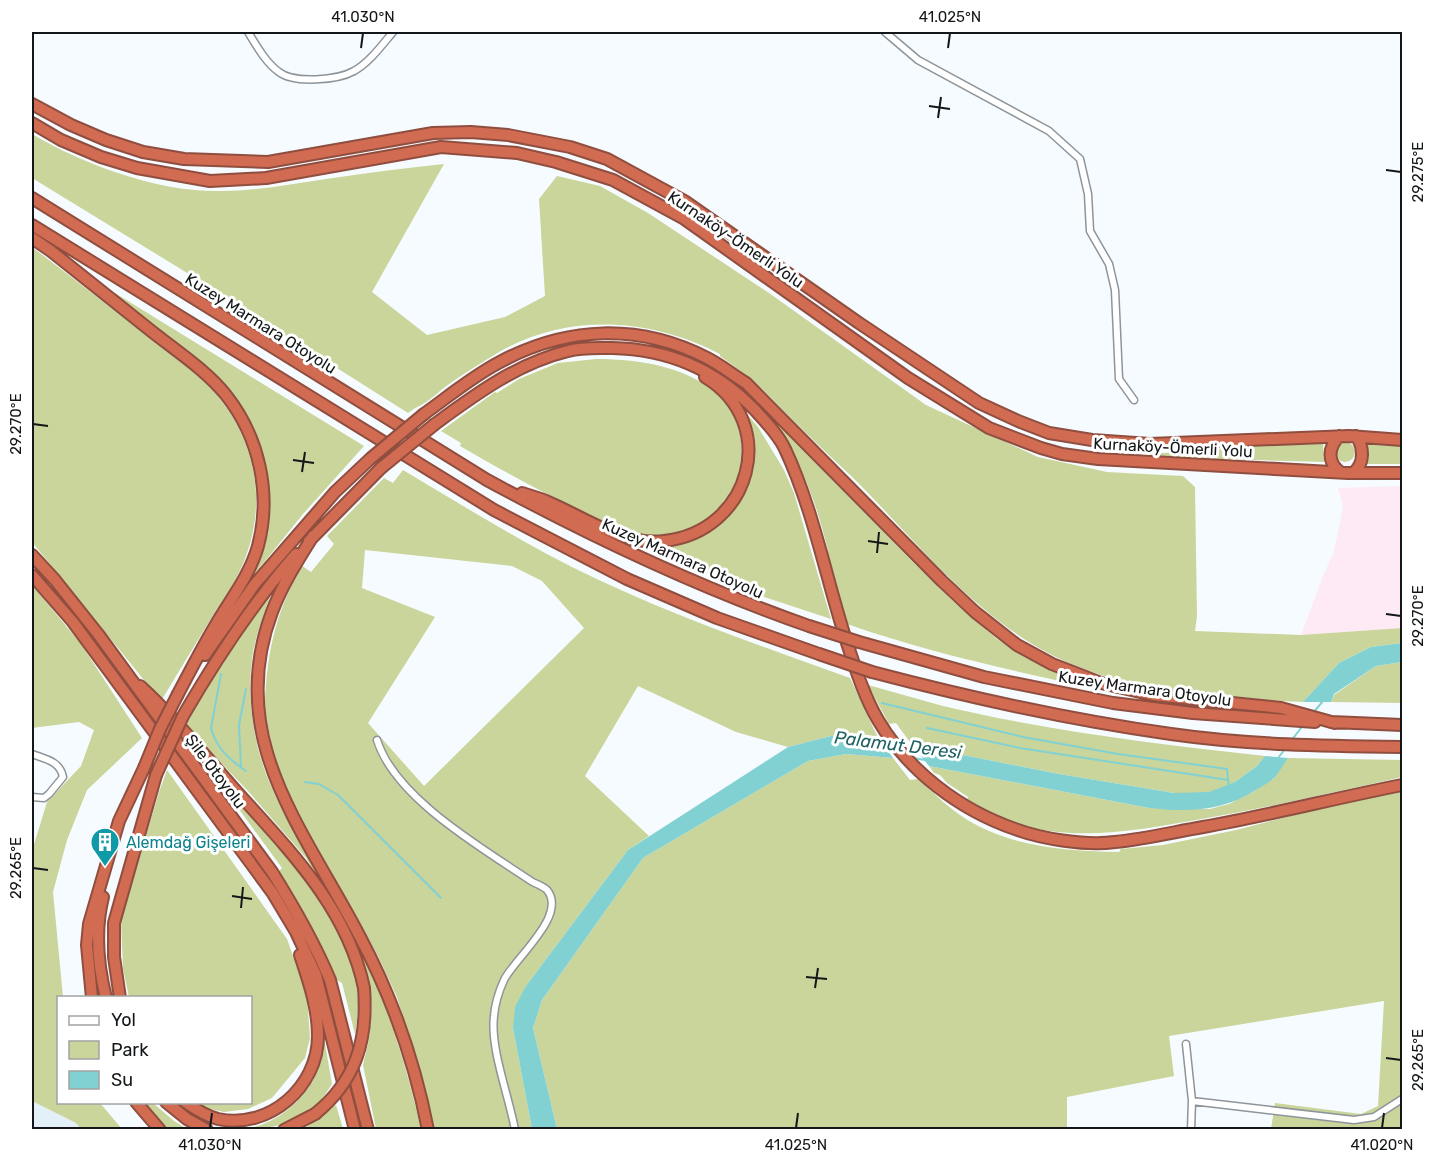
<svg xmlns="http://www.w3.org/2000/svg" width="1434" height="1161" font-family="Rubik,sans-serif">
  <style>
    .built { fill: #e3f0f8 }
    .industrial { fill: #fdeaf4 }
    .green { fill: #c9d59a; fill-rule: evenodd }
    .water { fill: #81d1d3 }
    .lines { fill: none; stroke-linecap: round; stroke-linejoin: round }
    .stream { stroke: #81d1d3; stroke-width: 2 }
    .street-casing { stroke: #8d959b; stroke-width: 9 }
    .highway-casing { stroke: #8f4e3f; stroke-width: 14 }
    .street { stroke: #fff; stroke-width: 6 }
    .highway { stroke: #d16c53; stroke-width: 10 }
    .highway-bridge-casing { stroke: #8f4e3f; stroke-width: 14; stroke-linecap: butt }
    .highway-bridge { stroke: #d16c53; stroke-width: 10 }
    .ticks { fill: none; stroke: #141719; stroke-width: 2 }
    .labels { text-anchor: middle; stroke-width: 6; stroke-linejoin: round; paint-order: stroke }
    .street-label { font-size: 16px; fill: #141719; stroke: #fff }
    .culture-label { font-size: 16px; fill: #0d838f; stroke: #fff; text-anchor: start }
    .water-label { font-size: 18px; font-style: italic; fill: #1e6162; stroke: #fff }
    .neatline { fill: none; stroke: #141719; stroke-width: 2 }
    .ticks-label { font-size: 15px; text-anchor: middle; fill: #141719 }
  </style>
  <rect width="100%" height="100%" fill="#f6fbff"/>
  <path class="built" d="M 32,1101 L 76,1123 L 81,1129 L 32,1129 Z"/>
  <path class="industrial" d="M 1402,486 L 1402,628 L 1301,635 L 1323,576 L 1334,552 L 1343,506 L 1338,488 Z"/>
  <path class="green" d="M 32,134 C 84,165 161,193 222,191 C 257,191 292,184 326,179 C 366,173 405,168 444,164 L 372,292 L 427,335 L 505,317 L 545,296 L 539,199 L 557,176 L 600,186 L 648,213 L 769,293 L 926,405 L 1038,457 L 1107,472 L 1183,476 L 1195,487 L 1197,616 L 1195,631 L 1301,635 L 1402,628 L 1402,643 L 1371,647 L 1339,663 L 1303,702 C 1228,698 1149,695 1079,667 C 991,633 931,558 867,492 C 848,472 827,454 808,435 C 789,417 772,398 753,381 C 743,372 731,364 720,356 L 720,354 C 651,318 569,312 499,352 C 482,362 465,373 449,384 C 440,390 432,399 423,404 C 419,406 413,409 408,413 L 184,271 L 32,178 Z
    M 32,247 C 70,276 109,306 147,336 C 165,351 186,365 204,381 C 252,428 269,493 246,556 C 239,576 225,597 213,615 C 196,644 178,672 161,701 L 32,542 Z
    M 115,293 L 364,446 L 303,514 L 245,586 L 261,546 L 265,467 L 253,431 L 235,399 L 113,295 Z
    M 596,359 C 640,359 697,367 726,404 C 769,461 718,542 649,536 C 623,533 600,520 577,509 C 537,489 499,469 460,446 L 461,443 L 441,431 L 495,392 L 497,393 L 519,379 L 558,363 Z
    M 740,406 L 758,427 L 784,470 L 794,493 L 831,619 L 746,591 L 636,543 C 650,545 664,546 677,543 C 725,534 758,488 752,441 C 750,428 745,417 740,406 Z
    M 774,420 L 914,563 L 954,602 L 996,638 L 1024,657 L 1092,688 C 1009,670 927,652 847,624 L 826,551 L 828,551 C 817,504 801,461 774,420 Z
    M 1323,441 L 1324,462 L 1124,456 Z
    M 1366,441 L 1402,446 L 1402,464 L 1366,464 Z
    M1335 452a10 10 0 1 1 20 0a10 10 0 1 1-20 0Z
    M 403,470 C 450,498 497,527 545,553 C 642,605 747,641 850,678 L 878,738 L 831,736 L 788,747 L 736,732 L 638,686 L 585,776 L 649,836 L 628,850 L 526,986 L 513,1028 L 532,1129 L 434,1129 L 423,1086 L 397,997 L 377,954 L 297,811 L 274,757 L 263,701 L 265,701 C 267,656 275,614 298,574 L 297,572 L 301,565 L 311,572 L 334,544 L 327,536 L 384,478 L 393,483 ZM 365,550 L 512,566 L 542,581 L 584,628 L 424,786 L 368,723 L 435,617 L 362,588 Z
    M 32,585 L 81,644 L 142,738 L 87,790 L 67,840 L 53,892 L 63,997 L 58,998 L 58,1102 L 100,1103 L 122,1129 L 81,1129 L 76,1123 L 32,1101 L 32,851 L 47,802 L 81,766 L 94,730 L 79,722 L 32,728 Z
    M 272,591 C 265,611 257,631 253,652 C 246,695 253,746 271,786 C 281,811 296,835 310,859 C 326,888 343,917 360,946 C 388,1007 406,1064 421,1129 L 376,1129 L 363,1065 L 369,1039 L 372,1005 L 360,946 L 306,858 L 248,791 L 186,726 L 190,718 L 188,716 L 225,657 Z
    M 1402,662 L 1402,703 L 1331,702 L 1334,695 L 1376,666 Z
    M 868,685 C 893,692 918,699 943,706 C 1049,731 1158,744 1265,756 L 1257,766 L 1235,782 L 1209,793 L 1174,793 L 1059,774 L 912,745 L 896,723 L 889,724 Z
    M 846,754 L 893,758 L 910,780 L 918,779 C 932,791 945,805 960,815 C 1006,847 1065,851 1119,852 L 1121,849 L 1163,845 L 1236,830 L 1321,808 L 1402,791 L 1402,1129 L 1271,1129 L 1275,1103 L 1361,1114 L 1378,1106 L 1384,1001 L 1169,1036 L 1174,1076 L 1067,1097 L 1067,1130 L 557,1129 L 533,1028 L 542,1000 L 643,858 L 808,761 Z
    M 1288,758 L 1402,760 L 1402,777 C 1336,792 1269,807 1202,819 C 1149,828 1096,839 1043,830 C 1016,825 991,813 967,800 L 968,797 L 947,783 L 940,775 L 934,773 L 929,766 L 1149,808 L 1210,809 L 1229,804 L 1253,792 L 1274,778 Z
    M 167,770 L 287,939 L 307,996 L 310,1038 L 305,1058 L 272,1098 L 248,1109 L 224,1112 L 201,1107 L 196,1103 L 250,1102 L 250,998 L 129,997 L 123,969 L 121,919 L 159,792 Z
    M 217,779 C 265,830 315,881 344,946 C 349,958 356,971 357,985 C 359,1000 358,1018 355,1034 L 342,983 L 337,980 C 320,941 302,906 279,871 L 282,868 Z
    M 324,1038 L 332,1084 C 327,1092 321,1100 315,1107 C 300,1124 265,1129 244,1130 C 248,1128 255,1127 261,1125 C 285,1116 301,1100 314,1079 L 312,1078 L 317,1066 Z
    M 142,1103 L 153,1103 L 174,1121 L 187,1129 L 168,1129 L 151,1114 Z
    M 336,1105 L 343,1129 L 304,1129 Z"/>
  <path class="water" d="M 1402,643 L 1402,662 L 1376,666 L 1334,694 L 1331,702 L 1303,702 L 1339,663 L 1371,647 Z
    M 831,736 L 878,738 L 893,758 L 846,754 L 808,761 L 643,858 L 542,1000 L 533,1028 L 557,1129 L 532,1129 L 513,1028 L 515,1007 L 526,986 L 628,850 L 788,747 Z
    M 912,745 L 1059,774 L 1174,793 L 1209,792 L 1235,782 L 1257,766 L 1265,756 L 1288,758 C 1284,764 1280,771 1275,777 C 1270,782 1262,786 1256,790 C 1222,812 1187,812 1149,808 L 929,766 Z"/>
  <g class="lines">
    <path class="stream" d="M 221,674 L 211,728 C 216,748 230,760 246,771
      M 882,703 L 1023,737 L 1118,754 L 1227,769 L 1228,780
      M 1313,713 L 1323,701
      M 927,728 L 1020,748 L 1228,780 L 1229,786
      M 1291,741 L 1304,724
      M 913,758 L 925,760
      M 1278,758 L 1286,748
      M 241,767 L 239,725 L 246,689
      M 305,782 L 319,784 L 338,795 L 441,898"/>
    <g class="street-casing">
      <path id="street" d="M 248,32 C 256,45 266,63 279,72 C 294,84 338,80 354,71 C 369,63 382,45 393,32
        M 885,32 L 918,60 L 1049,131 L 1080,159 L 1088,194 L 1090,231 L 1109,264 L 1115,290 L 1119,379 L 1134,400
        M 377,740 C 395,798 482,848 531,881 C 536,884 543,886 547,890 C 568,915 515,958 504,980 C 499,991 495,1004 494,1016 C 490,1049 509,1096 515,1130
        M 32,754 C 45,759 60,761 63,777 L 49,794 L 44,798 L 32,797
        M 1186,1044 L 1192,1101 L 1191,1130
        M 1192,1101 L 1354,1120 L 1374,1117 L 1402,1099"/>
    </g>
    <g class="highway-casing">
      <path id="highway" d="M 32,104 L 71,125 L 106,140 L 143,152 L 184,159 L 268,162 L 433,133 L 471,132 L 508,135 L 570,147 L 607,159 L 686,202 L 859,323 L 979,403 L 1018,421 L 1049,433 L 1092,440 L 1150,444 L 1349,436 L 1402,440
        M 32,123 L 61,140 L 101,157 L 137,168 L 210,181 L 266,178 L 441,147 L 517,153 L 556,162 L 613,180 L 683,218 L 908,378 L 989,428 L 1041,448 L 1062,454 L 1098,459 L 1348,473 L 1402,473
        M 32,198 L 487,480 C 592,537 697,587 809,626
        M 32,225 L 494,510 L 627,579 L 717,618 L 819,654
        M 32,238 L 51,251 C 84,277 117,304 150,330 C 175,350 206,370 226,395 C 259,437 272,493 258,546 C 250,575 230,600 215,626 C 202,648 190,671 178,694
        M 424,414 C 449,396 473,376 500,362 C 567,326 639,323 707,358 C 721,365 733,375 746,383 L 942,581 L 975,612 L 1017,645 L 1052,664 L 1101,683 L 1153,695 L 1281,708 L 1335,723
        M 435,424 C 476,394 518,363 568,351 C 582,347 597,348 612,348 C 668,349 715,369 754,409 C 765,421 778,434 785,449 C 814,511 826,579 847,643 C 856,670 864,696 878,720 C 908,771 960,810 1015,829 C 1042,839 1086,846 1115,842 C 1145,839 1174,832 1203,827 C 1270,815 1336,798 1402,785
        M 1339,436 C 1328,448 1327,462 1340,472
        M 1353,473 C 1365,464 1364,447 1356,436
        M 522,493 C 530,496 540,498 548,502 C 584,517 623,546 664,541 C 751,532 781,423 705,377
        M 313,536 C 298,560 282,585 272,612 C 224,739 305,831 360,937 C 392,997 415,1063 428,1130
        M 309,541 L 381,468
        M 32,555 L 55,580 L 98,634 L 272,872 C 294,907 314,942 330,980 L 368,1130
        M 32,575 L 73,622 L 272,892 L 296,932 L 316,975 L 355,1130
        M 859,642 L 984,677 L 1113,703 L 1193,713 L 1315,722
        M 205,655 L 255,584 L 335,492 L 370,459
        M 872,672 C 971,698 1070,720 1171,734 C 1248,745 1325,746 1402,747
        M 140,686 C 173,716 201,751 230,784 C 284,845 347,905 364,988
        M 183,716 C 216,659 252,604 296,554
        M 1331,722 L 1402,725
        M 103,897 C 95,929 98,966 106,998
        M 92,998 L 87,945 L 89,924 L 119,821 L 144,768
        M 120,998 L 114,957 L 114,923 L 156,775
        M 136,1102 L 160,1130
        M 166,1102 L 187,1119 L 207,1130
        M 185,1102 C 195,1109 206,1116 218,1119 C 269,1130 318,1087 318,1036 C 318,1008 309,982 300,955
        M 284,1130 L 315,1114"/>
    </g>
    <use href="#street" class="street"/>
    <use href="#highway" class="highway"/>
    <g class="highway-bridge-casing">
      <path id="highway-bridge" d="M 370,459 L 424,414
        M 381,468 L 435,424
        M 809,626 L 859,642
        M 819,654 L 872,672
        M 144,768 L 160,729 L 178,694
        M 156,775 L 183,716
        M 315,1114 C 356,1081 368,1040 364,988"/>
    </g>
    <use href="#highway-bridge" class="highway-bridge"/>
  </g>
  <path class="ticks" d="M 361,48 L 363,33M 948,48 L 950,33M 929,106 L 950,109M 938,118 L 941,97M 1386,170 L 1401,172M 33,424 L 48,426M 293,460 L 314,463M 302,472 L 305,452M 868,541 L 888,544M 877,553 L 879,532M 1386,614 L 1401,616M 33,868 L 48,870M 232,896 L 252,899M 241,908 L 243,887M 806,977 L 827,979M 815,988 L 818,968M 1386,1058 L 1401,1060M 210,1128 L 212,1113M 796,1128 L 798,1113M 1382,1128 L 1384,1113"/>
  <defs>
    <g id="building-pin" transform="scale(1.5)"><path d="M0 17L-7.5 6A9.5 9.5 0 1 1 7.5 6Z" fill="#0f9aa8" stroke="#fff"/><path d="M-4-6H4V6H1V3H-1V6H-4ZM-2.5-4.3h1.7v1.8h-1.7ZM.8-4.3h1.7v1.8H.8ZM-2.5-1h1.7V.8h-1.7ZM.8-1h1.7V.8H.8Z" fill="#fff"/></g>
  </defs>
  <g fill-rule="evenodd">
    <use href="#building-pin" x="105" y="842"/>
  </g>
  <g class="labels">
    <g class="street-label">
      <text transform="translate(736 239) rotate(34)" y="6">Kurnaköy-Ömerli Yolu</text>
      <text transform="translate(261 323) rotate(32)" y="6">Kuzey Marmara Otoyolu</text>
      <text transform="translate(1173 447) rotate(3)" y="6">Kurnaköy-Ömerli Yolu</text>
      <text transform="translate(683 558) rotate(24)" y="6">Kuzey Marmara Otoyolu</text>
      <text transform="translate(1145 688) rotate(8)" y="6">Kuzey Marmara Otoyolu</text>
      <text transform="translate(216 771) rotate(53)" y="6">Şile Otoyolu</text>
    </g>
    <g class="culture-label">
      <text x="126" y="848">Alemdağ Gişeleri</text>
    </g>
    <g class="water-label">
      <text transform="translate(898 745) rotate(7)" y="6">Palamut Deresi</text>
    </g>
  </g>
  <rect width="1434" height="1161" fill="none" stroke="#ffffff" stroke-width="66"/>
  <rect x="57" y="996" width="195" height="108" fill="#ffffff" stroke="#a1a2a3" stroke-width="1.5"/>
  <rect x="69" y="1016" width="30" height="9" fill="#ffffff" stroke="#a1a2a3" stroke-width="1.5"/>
  <text x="111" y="1026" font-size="18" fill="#141719">Yol</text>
  <rect x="69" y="1041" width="30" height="18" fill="#c9d59a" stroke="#a1a2a3" stroke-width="1.5"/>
  <text x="111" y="1056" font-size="18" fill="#141719">Park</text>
  <rect x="69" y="1071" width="30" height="18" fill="#81d1d3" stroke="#a1a2a3" stroke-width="1.5"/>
  <text x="111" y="1086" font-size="18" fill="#141719">Su</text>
  <rect x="33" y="33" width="1368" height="1095" class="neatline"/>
  <g class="ticks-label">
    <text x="363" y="22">41.030°N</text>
    <text x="950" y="22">41.025°N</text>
    <text transform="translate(1418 172) rotate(-90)" y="5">29.275°E</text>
    <text transform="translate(16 424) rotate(-90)" y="5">29.270°E</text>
    <text transform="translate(1418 616) rotate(-90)" y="5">29.270°E</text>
    <text transform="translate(16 868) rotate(-90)" y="5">29.265°E</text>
    <text transform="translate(1418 1060) rotate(-90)" y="5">29.265°E</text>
    <text x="210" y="1150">41.030°N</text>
    <text x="796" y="1150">41.025°N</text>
    <text x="1382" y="1150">41.020°N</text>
  </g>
</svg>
